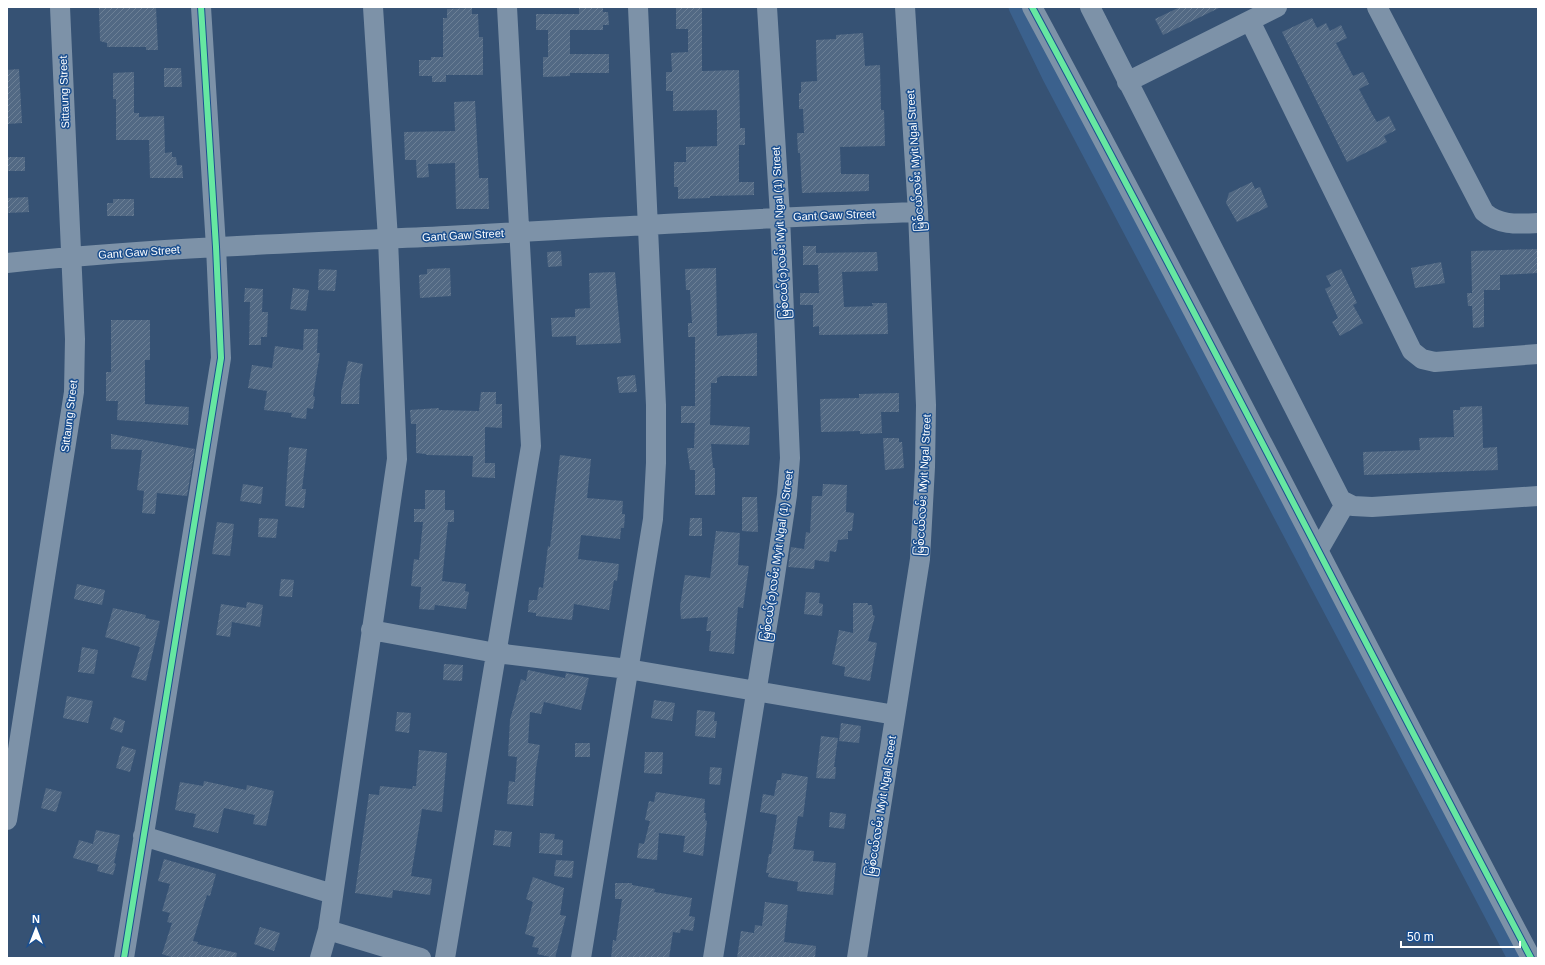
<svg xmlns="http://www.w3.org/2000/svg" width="1545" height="965" font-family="Arial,'Noto Sans Myanmar',sans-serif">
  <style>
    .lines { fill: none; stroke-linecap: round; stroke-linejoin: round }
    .canal { stroke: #3b618d; stroke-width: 17 }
    .building { fill: url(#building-hatch) }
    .minor { stroke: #7d92a8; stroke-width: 20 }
    .cycleway-casing { stroke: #1b4f8f; stroke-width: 8 }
    .cycleway { stroke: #66e7a1; stroke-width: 6 }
    .labels { text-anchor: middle; stroke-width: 3; stroke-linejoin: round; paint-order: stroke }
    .street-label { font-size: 11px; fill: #fff; stroke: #1b4f8f }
  </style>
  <defs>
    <pattern id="building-hatch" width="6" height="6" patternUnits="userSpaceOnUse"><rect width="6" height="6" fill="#526984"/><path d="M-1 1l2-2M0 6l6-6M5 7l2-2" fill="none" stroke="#6c8096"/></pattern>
  </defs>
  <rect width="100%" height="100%" fill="#365274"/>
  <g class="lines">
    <path class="canal" d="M 1017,7 L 1051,77 L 1516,958"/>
  </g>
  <path class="building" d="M 99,7 L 156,7 L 158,50 L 146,50 L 146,47 L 107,47 L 107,43 L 100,41 Z
    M 579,7 L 603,7 L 603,12 L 608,12 L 609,25 L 603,25 L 603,30 L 570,30 L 570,54 L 609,54 L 609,73 L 570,73 L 570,76 L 543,77 L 543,57 L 548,57 L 548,30 L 536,30 L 536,14 L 579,14 Z
    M 676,7 L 702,7 L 702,71 L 739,70 L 740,128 L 745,128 L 745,145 L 739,145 L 739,182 L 754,182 L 754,195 L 710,196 L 710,198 L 678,199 L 678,187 L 674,187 L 674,162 L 686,162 L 686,147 L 717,146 L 717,110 L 673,111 L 673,91 L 666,91 L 666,72 L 672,72 L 671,53 L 688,52 L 688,29 L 676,29 Z
    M 1180,7 L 1221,7 L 1163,35 L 1155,19 Z
    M 472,8 L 472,14 L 478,14 L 479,37 L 483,37 L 483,75 L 446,75 L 446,82 L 432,82 L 432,76 L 419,76 L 419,60 L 431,60 L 431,57 L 443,57 L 443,18 L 447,18 L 447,9 Z
    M 1312,18 L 1317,28 L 1326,23 L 1330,31 L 1341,25 L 1347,38 L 1336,43 L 1353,76 L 1363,72 L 1369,84 L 1359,89 L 1372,114 L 1377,122 L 1389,116 L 1396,130 L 1384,136 L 1387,142 L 1347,162 L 1282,32 Z
    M 863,33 L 865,66 L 880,65 L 881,110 L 884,110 L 885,146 L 840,147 L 841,174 L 869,174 L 869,191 L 802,193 L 800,153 L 798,153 L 797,133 L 804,133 L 803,109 L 799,109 L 799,93 L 801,93 L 801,82 L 817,81 L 816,40 L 836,39 L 836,35 Z
    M 164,68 L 181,68 L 182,87 L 164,87 Z
    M 19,69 L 22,123 L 7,124 L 7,70 Z
    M 134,72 L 134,113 L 139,113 L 139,117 L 164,116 L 165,153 L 172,152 L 172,157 L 176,157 L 177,165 L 182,165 L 183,178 L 150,178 L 149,140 L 116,140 L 116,99 L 113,99 L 113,73 Z
    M 475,101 L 479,178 L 488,178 L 489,209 L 456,209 L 455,163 L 428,164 L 429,177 L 417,178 L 416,160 L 405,160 L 404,132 L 455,131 L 454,102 Z
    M 8,157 L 25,157 L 25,171 L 8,171 Z
    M 1252,182 L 1255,189 L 1260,187 L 1268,207 L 1237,222 L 1226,203 L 1229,193 Z
    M 28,197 L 29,212 L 7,213 L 7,198 Z
    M 113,199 L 134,199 L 134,216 L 107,216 L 107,203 L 113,203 Z
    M 803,246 L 816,246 L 816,253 L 877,252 L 878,271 L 842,272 L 844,307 L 873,306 L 872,303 L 887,303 L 888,334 L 819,335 L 819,326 L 813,327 L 813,305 L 800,305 L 800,293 L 819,293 L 818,265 L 803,265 Z
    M 1538,249 L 1538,273 L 1500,275 L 1500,290 L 1484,290 L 1484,327 L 1473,328 L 1472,306 L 1468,306 L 1467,293 L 1472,293 L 1471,251 Z
    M 561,251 L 562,266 L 548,267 L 547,252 Z
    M 1441,262 L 1445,283 L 1415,288 L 1411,268 Z
    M 450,268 L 451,296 L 420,298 L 419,275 L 427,274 L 427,269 Z
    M 716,268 L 717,336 L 757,333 L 757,376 L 721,376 L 717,378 L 717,383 L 711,383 L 710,425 L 750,427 L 749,445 L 711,444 L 713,468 L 715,468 L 715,495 L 695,495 L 695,470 L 690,470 L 687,448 L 694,448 L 695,423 L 681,423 L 681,406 L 695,406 L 695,337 L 688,337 L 688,323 L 692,323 L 690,290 L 686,290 L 685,269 Z
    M 319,269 L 337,270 L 335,291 L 318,290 Z
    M 1341,269 L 1357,303 L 1353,305 L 1363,323 L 1340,336 L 1332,322 L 1338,318 L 1325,289 L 1331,286 L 1326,276 Z
    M 615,272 L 621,343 L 576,345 L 576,336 L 552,337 L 551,318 L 575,317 L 575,309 L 590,308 L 589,273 Z
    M 245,288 L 263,289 L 262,312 L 268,312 L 267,337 L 261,337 L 261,345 L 249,345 L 250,302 L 244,302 Z
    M 293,288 L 309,290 L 306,311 L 290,309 Z
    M 111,320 L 150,320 L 150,360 L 145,360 L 145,404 L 189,407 L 188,425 L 117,420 L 118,401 L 106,401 L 106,372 L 111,372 Z
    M 304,329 L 318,329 L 317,353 L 320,353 L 313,396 L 315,397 L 313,409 L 307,408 L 306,419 L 291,417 L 292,413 L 264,410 L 267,391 L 248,388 L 252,365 L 272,368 L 275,346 L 303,350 Z
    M 348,361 L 363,364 L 360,379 L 359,404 L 341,404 L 341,393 Z
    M 635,375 L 637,392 L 619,393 L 617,377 Z
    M 481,392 L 496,392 L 496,404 L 502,404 L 502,428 L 485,427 L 485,463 L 495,463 L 495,478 L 472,477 L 473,456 L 426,455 L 426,454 L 416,453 L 416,424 L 411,424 L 410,410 L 439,408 L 439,410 L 479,411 Z
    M 899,393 L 899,412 L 881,412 L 882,433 L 860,434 L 860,431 L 821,432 L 820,399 L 859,398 L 859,394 Z
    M 1482,406 L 1483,448 L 1497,447 L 1498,470 L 1364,475 L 1363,452 L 1420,450 L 1419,438 L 1454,437 L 1453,410 L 1460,410 L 1460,407 Z
    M 111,434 L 195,449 L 187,496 L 157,493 L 155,514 L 142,513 L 144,491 L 137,490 L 142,450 L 111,449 Z
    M 883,438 L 899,438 L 899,442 L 902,442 L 904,468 L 885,470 Z
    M 289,447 L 307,449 L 302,489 L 306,489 L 304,508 L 285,506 Z
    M 560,455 L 591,459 L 587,498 L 623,501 L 622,514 L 625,514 L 624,528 L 621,528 L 620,539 L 581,535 L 578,559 L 619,564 L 617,581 L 614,580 L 609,610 L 574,604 L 572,620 L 536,616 L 536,613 L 528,612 L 529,600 L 537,600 L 539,587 L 543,588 L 548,546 L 550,547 Z
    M 243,484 L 263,487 L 261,504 L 240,501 Z
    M 823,484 L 847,485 L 846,512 L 854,513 L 852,531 L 848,531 L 848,539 L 838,540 L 836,552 L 830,551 L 829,562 L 815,560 L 814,569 L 788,567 L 791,547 L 804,549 L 806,532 L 810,533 L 812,496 L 822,496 Z
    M 425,490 L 445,490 L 445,510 L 454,510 L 454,522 L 448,522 L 442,581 L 466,584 L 465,591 L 469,592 L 466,609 L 435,605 L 434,610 L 419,609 L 421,587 L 411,586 L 414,559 L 419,560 L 423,522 L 414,522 L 414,509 L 425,509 Z
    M 742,497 L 757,497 L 758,532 L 742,531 Z
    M 259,518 L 278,519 L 276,538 L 258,537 Z
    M 690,518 L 702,518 L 702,536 L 689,536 Z
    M 217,522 L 234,524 L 230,556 L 212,554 Z
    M 716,531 L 740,533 L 738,565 L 749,566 L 743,608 L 738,607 L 734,654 L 709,651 L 711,631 L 706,631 L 708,617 L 681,619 L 680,606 L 685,575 L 710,578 Z
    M 281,579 L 294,580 L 292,597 L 279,596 Z
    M 77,584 L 105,590 L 102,605 L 74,599 Z
    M 806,592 L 820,593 L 819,603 L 823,604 L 822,616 L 804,614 Z
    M 247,602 L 263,605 L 260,627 L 232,622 L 230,637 L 216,635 L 221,604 L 246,608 Z
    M 853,603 L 868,603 L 868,605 L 872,605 L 873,615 L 875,616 L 868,641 L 877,643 L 870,681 L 844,676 L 845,667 L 832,664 L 839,630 L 853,633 Z
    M 113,608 L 146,615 L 145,618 L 160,621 L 146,681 L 131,677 L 140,647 L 105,637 Z
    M 82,647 L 98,650 L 94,674 L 78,672 Z
    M 444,664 L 463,665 L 462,681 L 443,680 Z
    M 528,670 L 565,678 L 566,673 L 589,678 L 581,710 L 544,702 L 541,714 L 530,712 L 528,743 L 540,745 L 536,768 L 533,806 L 507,804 L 509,781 L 515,782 L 517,757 L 508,756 L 510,720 L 521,679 L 526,681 Z
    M 67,696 L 93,701 L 88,723 L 63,718 Z
    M 654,700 L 675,703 L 672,721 L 651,718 Z
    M 697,710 L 715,712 L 714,721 L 717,721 L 715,738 L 695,736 Z
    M 397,712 L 411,713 L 409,733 L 395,731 Z
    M 114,717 L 125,721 L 122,733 L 110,729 Z
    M 841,723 L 861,726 L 859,743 L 839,741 Z
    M 821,736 L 838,738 L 834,767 L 836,767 L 835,779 L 816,778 Z
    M 575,743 L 590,743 L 590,757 L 575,757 Z
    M 122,746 L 136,750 L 130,772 L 116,768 Z
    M 419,750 L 447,753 L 442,812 L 422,809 L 411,876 L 432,879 L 430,895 L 393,890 L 392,898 L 355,893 L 369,794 L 379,795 L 380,786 L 412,789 L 413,786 L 416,786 Z
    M 645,752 L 663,752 L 662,774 L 644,773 Z
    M 710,767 L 722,768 L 720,785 L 709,784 Z
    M 782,773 L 808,777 L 803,817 L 798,816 L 793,849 L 814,851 L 813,861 L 836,863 L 833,895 L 797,891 L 798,882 L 768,877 L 769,873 L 766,873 L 769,854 L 771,854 L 777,815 L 760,812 L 763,794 L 774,796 L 777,780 L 781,780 Z
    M 204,781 L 246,790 L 247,785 L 274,791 L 266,826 L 253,824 L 255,815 L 224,808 L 218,833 L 193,827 L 196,814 L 175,810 L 180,782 L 203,786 Z
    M 46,788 L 62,792 L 56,812 L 41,808 Z
    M 656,792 L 705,799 L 704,813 L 706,813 L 705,820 L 707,821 L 703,856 L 683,852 L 685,836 L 659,833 L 657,860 L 637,858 L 639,843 L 644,844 L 650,821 L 645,820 L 649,801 L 654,802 Z
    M 830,812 L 846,814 L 844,829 L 829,827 Z
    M 96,830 L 120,835 L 114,863 L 116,864 L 113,875 L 97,871 L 99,865 L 73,858 L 79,840 L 93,844 Z
    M 495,830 L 512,832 L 510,847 L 493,845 Z
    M 540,833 L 555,834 L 554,839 L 563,840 L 562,855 L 539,853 Z
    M 164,859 L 216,874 L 210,896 L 207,895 L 193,941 L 198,942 L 197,944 L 237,953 L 236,958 L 174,958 L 162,954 L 172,923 L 167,922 L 170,913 L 162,911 L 170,884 L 158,881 Z
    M 556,860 L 574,861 L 572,878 L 554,876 Z
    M 533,877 L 564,888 L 560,915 L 566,916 L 555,958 L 537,954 L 539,948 L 532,947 L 535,937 L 525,934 L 533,902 L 526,899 Z
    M 615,883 L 632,883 L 632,885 L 655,889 L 654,892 L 692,898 L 689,916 L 695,917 L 693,931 L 681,929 L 680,933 L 673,932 L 669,958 L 611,958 L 613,940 L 616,941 L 622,899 L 615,899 Z
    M 765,902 L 788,905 L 784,942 L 816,946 L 815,958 L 737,958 L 741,931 L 754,933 L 755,925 L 762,926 Z
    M 260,927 L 280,933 L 274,951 L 254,944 Z"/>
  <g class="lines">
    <path class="minor" d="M 1032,7 C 1202,322 1364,642 1531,958
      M 1090,7 L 1341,500 L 1353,506 L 1372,507 L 1538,496
      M 1377,7 L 1484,212 C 1500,226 1518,224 1538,223
      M 1250,21 L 1412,351 L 1422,359 L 1435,362 L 1538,354
      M 1127,82 L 1277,7
      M 7,263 C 153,248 300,243 447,236 C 604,228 761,217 918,212
      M 1318,551 L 1345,504
      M 371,630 L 496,653 L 628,669 L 895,715
      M 7,820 L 74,392 L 75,339 L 60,7
      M 143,836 L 333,894
      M 328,930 L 421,958
      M 124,958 L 221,358 L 216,247 L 201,7
      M 320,958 L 328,930 L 397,459 L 388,239 L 373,7
      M 445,958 L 531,446 L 507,7
      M 581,958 L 653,519 L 656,463 L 656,405 L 638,7
      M 713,958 L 773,589 L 787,495 L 790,458 L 780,216 L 767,7
      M 857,958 L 920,559 L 925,467 L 926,405 L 918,212 L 905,7"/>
    <g class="cycleway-casing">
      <path id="cycleway" d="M 1032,7 C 1202,322 1364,642 1531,958
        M 124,958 L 221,358 L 216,247 L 201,7"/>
    </g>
    <use href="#cycleway" class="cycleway"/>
  </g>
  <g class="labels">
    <g class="street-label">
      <text transform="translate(64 92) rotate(-92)" y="4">Sittaung Street</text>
      <text transform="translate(915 161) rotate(-94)" y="4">မြစ်ငယ်လမ်း Myit Ngal Street</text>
      <text transform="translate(834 215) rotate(-2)" y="4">Gant Gaw Street</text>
      <text transform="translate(780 233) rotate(-93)" y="4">မြစ်ငယ်(၁)လမ်း Myit Ngal (1) Street</text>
      <text transform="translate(463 235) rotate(-3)" y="4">Gant Gaw Street</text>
      <text transform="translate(139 252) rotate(-4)" y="4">Gant Gaw Street</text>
      <text transform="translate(69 416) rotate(-83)" y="4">Sittaung Street</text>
      <text transform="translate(923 485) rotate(-87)" y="4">မြစ်ငယ်လမ်း Myit Ngal Street</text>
      <text transform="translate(777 556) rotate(-82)" y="4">မြစ်ငယ်(၁)လမ်း Myit Ngal (1) Street</text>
      <text transform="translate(881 806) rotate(-81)" y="4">မြစ်ငယ်လမ်း Myit Ngal Street</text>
    </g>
  </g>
  <rect width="1545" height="965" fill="none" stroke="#ffffff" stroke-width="16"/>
  <g transform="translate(36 929)" stroke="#1b4f8f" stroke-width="3" paint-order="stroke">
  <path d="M0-3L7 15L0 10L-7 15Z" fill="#ffffff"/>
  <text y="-6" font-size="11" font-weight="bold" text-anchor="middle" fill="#ffffff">N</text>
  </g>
  <path d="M1401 941v6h119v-6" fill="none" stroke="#ffffff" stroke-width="2"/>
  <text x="1407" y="941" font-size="12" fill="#ffffff" stroke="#1b4f8f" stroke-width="3" paint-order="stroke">50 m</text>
</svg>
